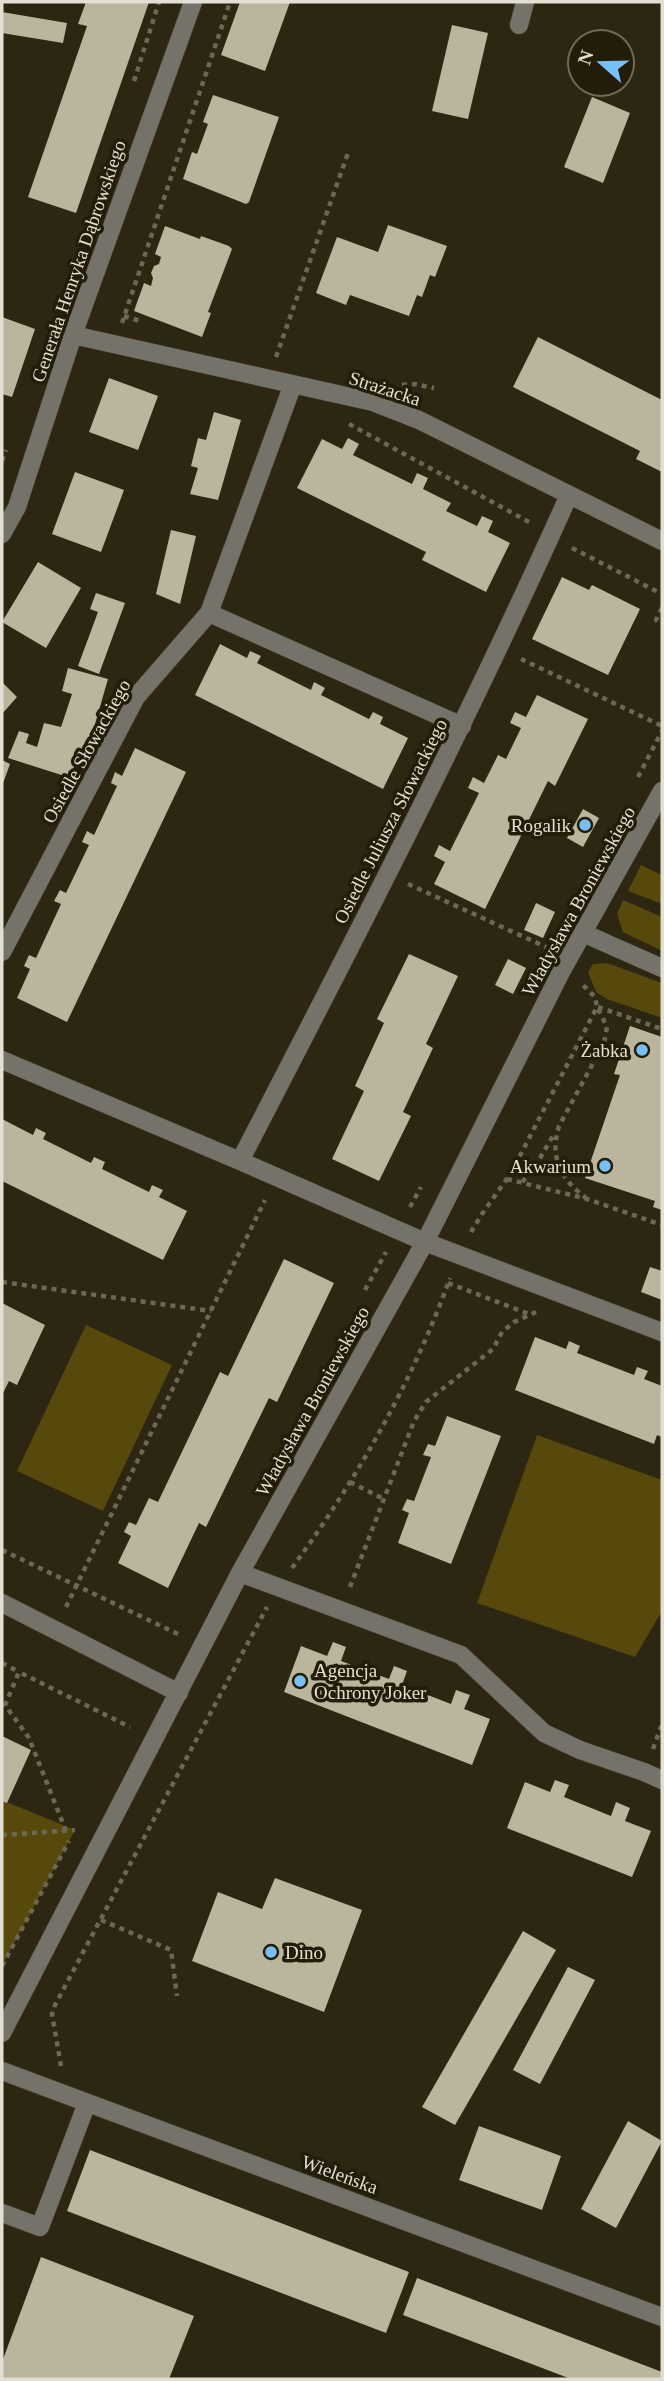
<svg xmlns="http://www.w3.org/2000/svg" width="664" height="2381" font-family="'Times New Roman',serif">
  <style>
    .green { fill: #57480c }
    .building { fill: #bcb59d }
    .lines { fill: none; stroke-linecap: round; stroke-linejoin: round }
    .minor-casing { stroke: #494431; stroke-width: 19 }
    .path { stroke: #6d6856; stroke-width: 4.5; stroke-dasharray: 5 5; stroke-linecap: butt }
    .minor { stroke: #757269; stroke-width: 18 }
    .poi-dot { fill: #78bff7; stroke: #221c08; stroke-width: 2.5 }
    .labels { text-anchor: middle; stroke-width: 7; stroke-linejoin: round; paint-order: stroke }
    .street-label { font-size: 19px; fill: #e3dfd3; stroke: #221c08 }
    .poi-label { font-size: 19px; fill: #e3dfd3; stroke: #221c08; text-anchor: end }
  </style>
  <rect width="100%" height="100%" fill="#2c2612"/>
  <path class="green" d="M 641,865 L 662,875 L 662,904 L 628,891 Z
    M 623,900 L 662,917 L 662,951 L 623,932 L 617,914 Z
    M 607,963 L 662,983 L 662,1018 L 607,999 L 596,992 L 588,972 L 593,964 Z
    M 86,1325 L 172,1365 L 103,1511 L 17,1471 Z
    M 537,1435 L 662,1480 L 662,1611 L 635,1657 L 477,1603 Z
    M 2,1800 L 75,1830 L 2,1966 Z"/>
  <path class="building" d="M 86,2 L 149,2 L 76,213 L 28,197 L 87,26 L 78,24 Z
    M 240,2 L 290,2 L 265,71 L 221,55 Z
    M 2,12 L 67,23 L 63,43 L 2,33 Z
    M 452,25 L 488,33 L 468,119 L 432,111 Z
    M 213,95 L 279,117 L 249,202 L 246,204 L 183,179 L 192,152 L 197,154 L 208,124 L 203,122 Z
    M 592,97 L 630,113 L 603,183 L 564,167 Z
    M 388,225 L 447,246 L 435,277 L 430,275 L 422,297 L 417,295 L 409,316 L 350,295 L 346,305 L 316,293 L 337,237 L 378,252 Z
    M 165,226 L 200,239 L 201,236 L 229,246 L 232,249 L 208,312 L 211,313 L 202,337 L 134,311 L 144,283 L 151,286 L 153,278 L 151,273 L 154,266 L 159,264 L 161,257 L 155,254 Z
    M 2,317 L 35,329 L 12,397 L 2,394 Z
    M 538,337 L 662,400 L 662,472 L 636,459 L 640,451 L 513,387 Z
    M 109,378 L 158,396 L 138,450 L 89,432 Z
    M 214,412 L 241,420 L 218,500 L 190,494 L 198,468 L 191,466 L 198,438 L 206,440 Z
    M 348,438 L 359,444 L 353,455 L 412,484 L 417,473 L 428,478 L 423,489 L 451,503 L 446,511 L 477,526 L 482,516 L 493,521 L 488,532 L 510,543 L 486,592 L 422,560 L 426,552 L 297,488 L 322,439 L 342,449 Z
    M 75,472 L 124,490 L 101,552 L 52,534 Z
    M 171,530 L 196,536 L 180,604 L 156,594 Z
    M 38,562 L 81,588 L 46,648 L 2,622 Z
    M 562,577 L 589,590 L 592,585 L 640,609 L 608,675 L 532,639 Z
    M 96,593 L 125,603 L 99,674 L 78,666 L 98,612 L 90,609 Z
    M 220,644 L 247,658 L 250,651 L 261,656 L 257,663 L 311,690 L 314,682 L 325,688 L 321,695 L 369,719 L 373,712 L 383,717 L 380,724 L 408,738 L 383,789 L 195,695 Z
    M 68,668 L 108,679 L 84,762 L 76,759 L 71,778 L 8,758 L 19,731 L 29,734 L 26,743 L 37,747 L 44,723 L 61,727 L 72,694 L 62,691 Z
    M 2,682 L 17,697 L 2,714 Z
    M 537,695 L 588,719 L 555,786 L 548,781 L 485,909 L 434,884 L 445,862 L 434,856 L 439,845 L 450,851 L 479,793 L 468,788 L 473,777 L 484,783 L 498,755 L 506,759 L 521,728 L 510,723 L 515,712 L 526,717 Z
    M 135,748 L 186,772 L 67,1022 L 17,998 L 30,969 L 24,966 L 29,955 L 36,958 L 61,904 L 54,901 L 60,890 L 66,893 L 89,845 L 82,842 L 87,831 L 94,835 L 117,786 L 111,783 L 115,772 L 122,776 Z
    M 2,760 L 10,764 L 2,786 Z
    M 583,809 L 599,818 L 583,847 L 567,838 Z
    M 536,903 L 555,912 L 543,938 L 524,930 Z
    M 409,954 L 458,976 L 426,1044 L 433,1048 L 403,1112 L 411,1116 L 379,1181 L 332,1159 L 364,1091 L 355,1086 L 384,1023 L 377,1019 Z
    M 508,959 L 526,968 L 513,994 L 495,985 Z
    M 630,1026 L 662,1037 L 662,1210 L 653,1207 L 655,1201 L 585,1178 L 620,1075 L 614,1074 Z
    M 2,1119 L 33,1135 L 36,1128 L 46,1133 L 43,1139 L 91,1163 L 94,1157 L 105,1162 L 102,1169 L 149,1192 L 152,1185 L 163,1190 L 159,1197 L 187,1211 L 163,1260 L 2,1181 Z
    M 284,1259 L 334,1283 L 277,1402 L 269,1398 L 206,1527 L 199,1523 L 168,1588 L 118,1563 L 131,1536 L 124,1532 L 129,1522 L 136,1525 L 149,1498 L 158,1502 L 220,1372 L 228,1376 Z
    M 650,1267 L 662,1271 L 662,1300 L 641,1292 Z
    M 2,1303 L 45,1325 L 17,1385 L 9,1381 L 2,1395 Z
    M 535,1337 L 566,1349 L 569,1341 L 580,1346 L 577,1353 L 634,1375 L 637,1367 L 648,1371 L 644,1379 L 662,1386 L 662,1437 L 657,1435 L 654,1444 L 515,1390 Z
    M 447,1416 L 501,1436 L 451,1564 L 398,1543 L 409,1513 L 402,1510 L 407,1499 L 414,1501 L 431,1457 L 423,1455 L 428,1444 L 435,1446 Z
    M 333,1642 L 346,1647 L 341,1661 L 389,1679 L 394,1666 L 407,1671 L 402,1685 L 451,1704 L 456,1690 L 470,1695 L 464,1709 L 490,1719 L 472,1765 L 284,1692 L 301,1646 L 327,1656 Z
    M 2,1736 L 31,1750 L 7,1803 L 2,1801 Z
    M 555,1780 L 569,1785 L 564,1797 L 611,1816 L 616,1802 L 630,1808 L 625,1821 L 651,1831 L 632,1877 L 507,1828 L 525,1782 L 550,1792 Z
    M 275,1878 L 362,1910 L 324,2012 L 192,1961 L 218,1892 L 262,1909 Z
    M 523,1931 L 556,1950 L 455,2125 L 422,2107 Z
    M 568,1967 L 595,1980 L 540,2084 L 513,2070 Z
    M 628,2121 L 662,2141 L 616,2228 L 581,2209 Z
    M 479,2126 L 561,2156 L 542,2210 L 459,2180 Z
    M 90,2150 L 409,2272 L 386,2333 L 67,2211 Z
    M 41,2257 L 194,2316 L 169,2379 L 2,2379 L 2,2362 Z
    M 417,2278 L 662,2372 L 662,2379 L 571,2379 L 403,2315 Z"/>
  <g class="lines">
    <g class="minor-casing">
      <path id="minor" d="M 519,25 L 525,2
        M 73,335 L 373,402 L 419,420 L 662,541
        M 2,534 L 17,507 L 73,335 L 193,2
        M 209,613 L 462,726
        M 583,933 L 662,968
        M 2,952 L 136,697 L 209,613 L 293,384
        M 2,1060 L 240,1161 L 425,1242 L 662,1332
        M 240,1161 C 354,941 468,721 569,495
        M 240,1573 L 461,1655 L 544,1733 L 580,1750 L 644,1772 L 662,1780
        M 2,1603 L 179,1693
        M 2,2033 L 240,1573 L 425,1242 L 562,970 L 662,791
        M 2,2071 L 662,2317
        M 2,2213 L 40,2227 L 87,2103"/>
    </g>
    <path class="path" d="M 134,81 L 159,2
      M 124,316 L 143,322
      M 122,323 L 230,2
      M 276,357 L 348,153
      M 402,385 L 415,384 L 434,388
      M 349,424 L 529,522
      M 2,461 L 6,450
      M 572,548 L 662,594
      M 662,608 L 656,620 L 662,623
      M 521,659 L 662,726
      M 638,777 L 662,731
      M 408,884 L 546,947
      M 598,1007 L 662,1029
      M 507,1179 L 587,1199 L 662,1225
      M 522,1182 L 532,1172 L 554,1134
      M 587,1199 C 561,1179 549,1159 559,1126 L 604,1043 L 607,1027 L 597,1007
      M 410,1207 L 421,1187
      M 471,1232 L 482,1214 L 511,1173 L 597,1007 L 595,997 L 581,983
      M 2,1282 L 211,1311
      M 448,1283 L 529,1314
      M 365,1290 L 386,1252
      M 350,1482 L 384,1499
      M 2,1550 L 180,1635
      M 292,1568 C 357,1479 413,1381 450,1278
      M 350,1587 L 414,1421 L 426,1402 L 493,1349 L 502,1332 L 514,1322 L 536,1312
      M 66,1607 L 265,1200
      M 2,1663 L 19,1672
      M 653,1749 L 662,1724
      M 66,1831 L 29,1738 L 5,1705 L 19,1672 L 130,1727
      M 2,1835 L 75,1830
      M 101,1920 L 171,1950 L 177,1996
      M 2,1966 L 69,1841
      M 61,2066 L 52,2014 L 55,2005 L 267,1607"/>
    <use href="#minor" class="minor"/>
  </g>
  <g class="poi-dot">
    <circle cx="585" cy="825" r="7"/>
    <circle cx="642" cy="1050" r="7"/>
    <circle cx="605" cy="1166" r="7"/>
    <circle cx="300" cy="1681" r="7"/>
    <circle cx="271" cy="1952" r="7"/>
  </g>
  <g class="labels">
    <g class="street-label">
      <text transform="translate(78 261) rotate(-71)" y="7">Generała Henryka Dąbrowskiego</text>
      <text transform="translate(385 388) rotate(18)" y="7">Strażacka</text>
      <text transform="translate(86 751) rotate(-61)" y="7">Osiedle Słowackiego</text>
      <text transform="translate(390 821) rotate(-63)" y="7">Osiedle Juliusza Słowackiego</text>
      <text transform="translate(578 901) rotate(-61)" y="7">Władysława Broniewskiego</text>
      <text transform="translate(312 1401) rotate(-61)" y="7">Władysława Broniewskiego</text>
      <text transform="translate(340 2174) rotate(20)" y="7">Wieleńska</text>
    </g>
    <g class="poi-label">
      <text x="571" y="832">Rogalik</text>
      <text x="628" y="1057">Żabka</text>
      <text x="591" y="1173">Akwarium</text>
      <text x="314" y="1677" text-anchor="start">Agencja<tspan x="314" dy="22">Ochrony Joker</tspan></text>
      <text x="285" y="1959" text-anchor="start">Dino</text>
    </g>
  </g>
  <rect width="664" height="2381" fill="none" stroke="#e3dfd3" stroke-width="7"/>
  <g transform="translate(601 63) rotate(290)"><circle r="33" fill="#221c08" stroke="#6f6a59" stroke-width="2"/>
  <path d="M0-5L12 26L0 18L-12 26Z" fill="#78bff7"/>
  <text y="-10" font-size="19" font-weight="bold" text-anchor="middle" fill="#e3dfd3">N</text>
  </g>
</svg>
